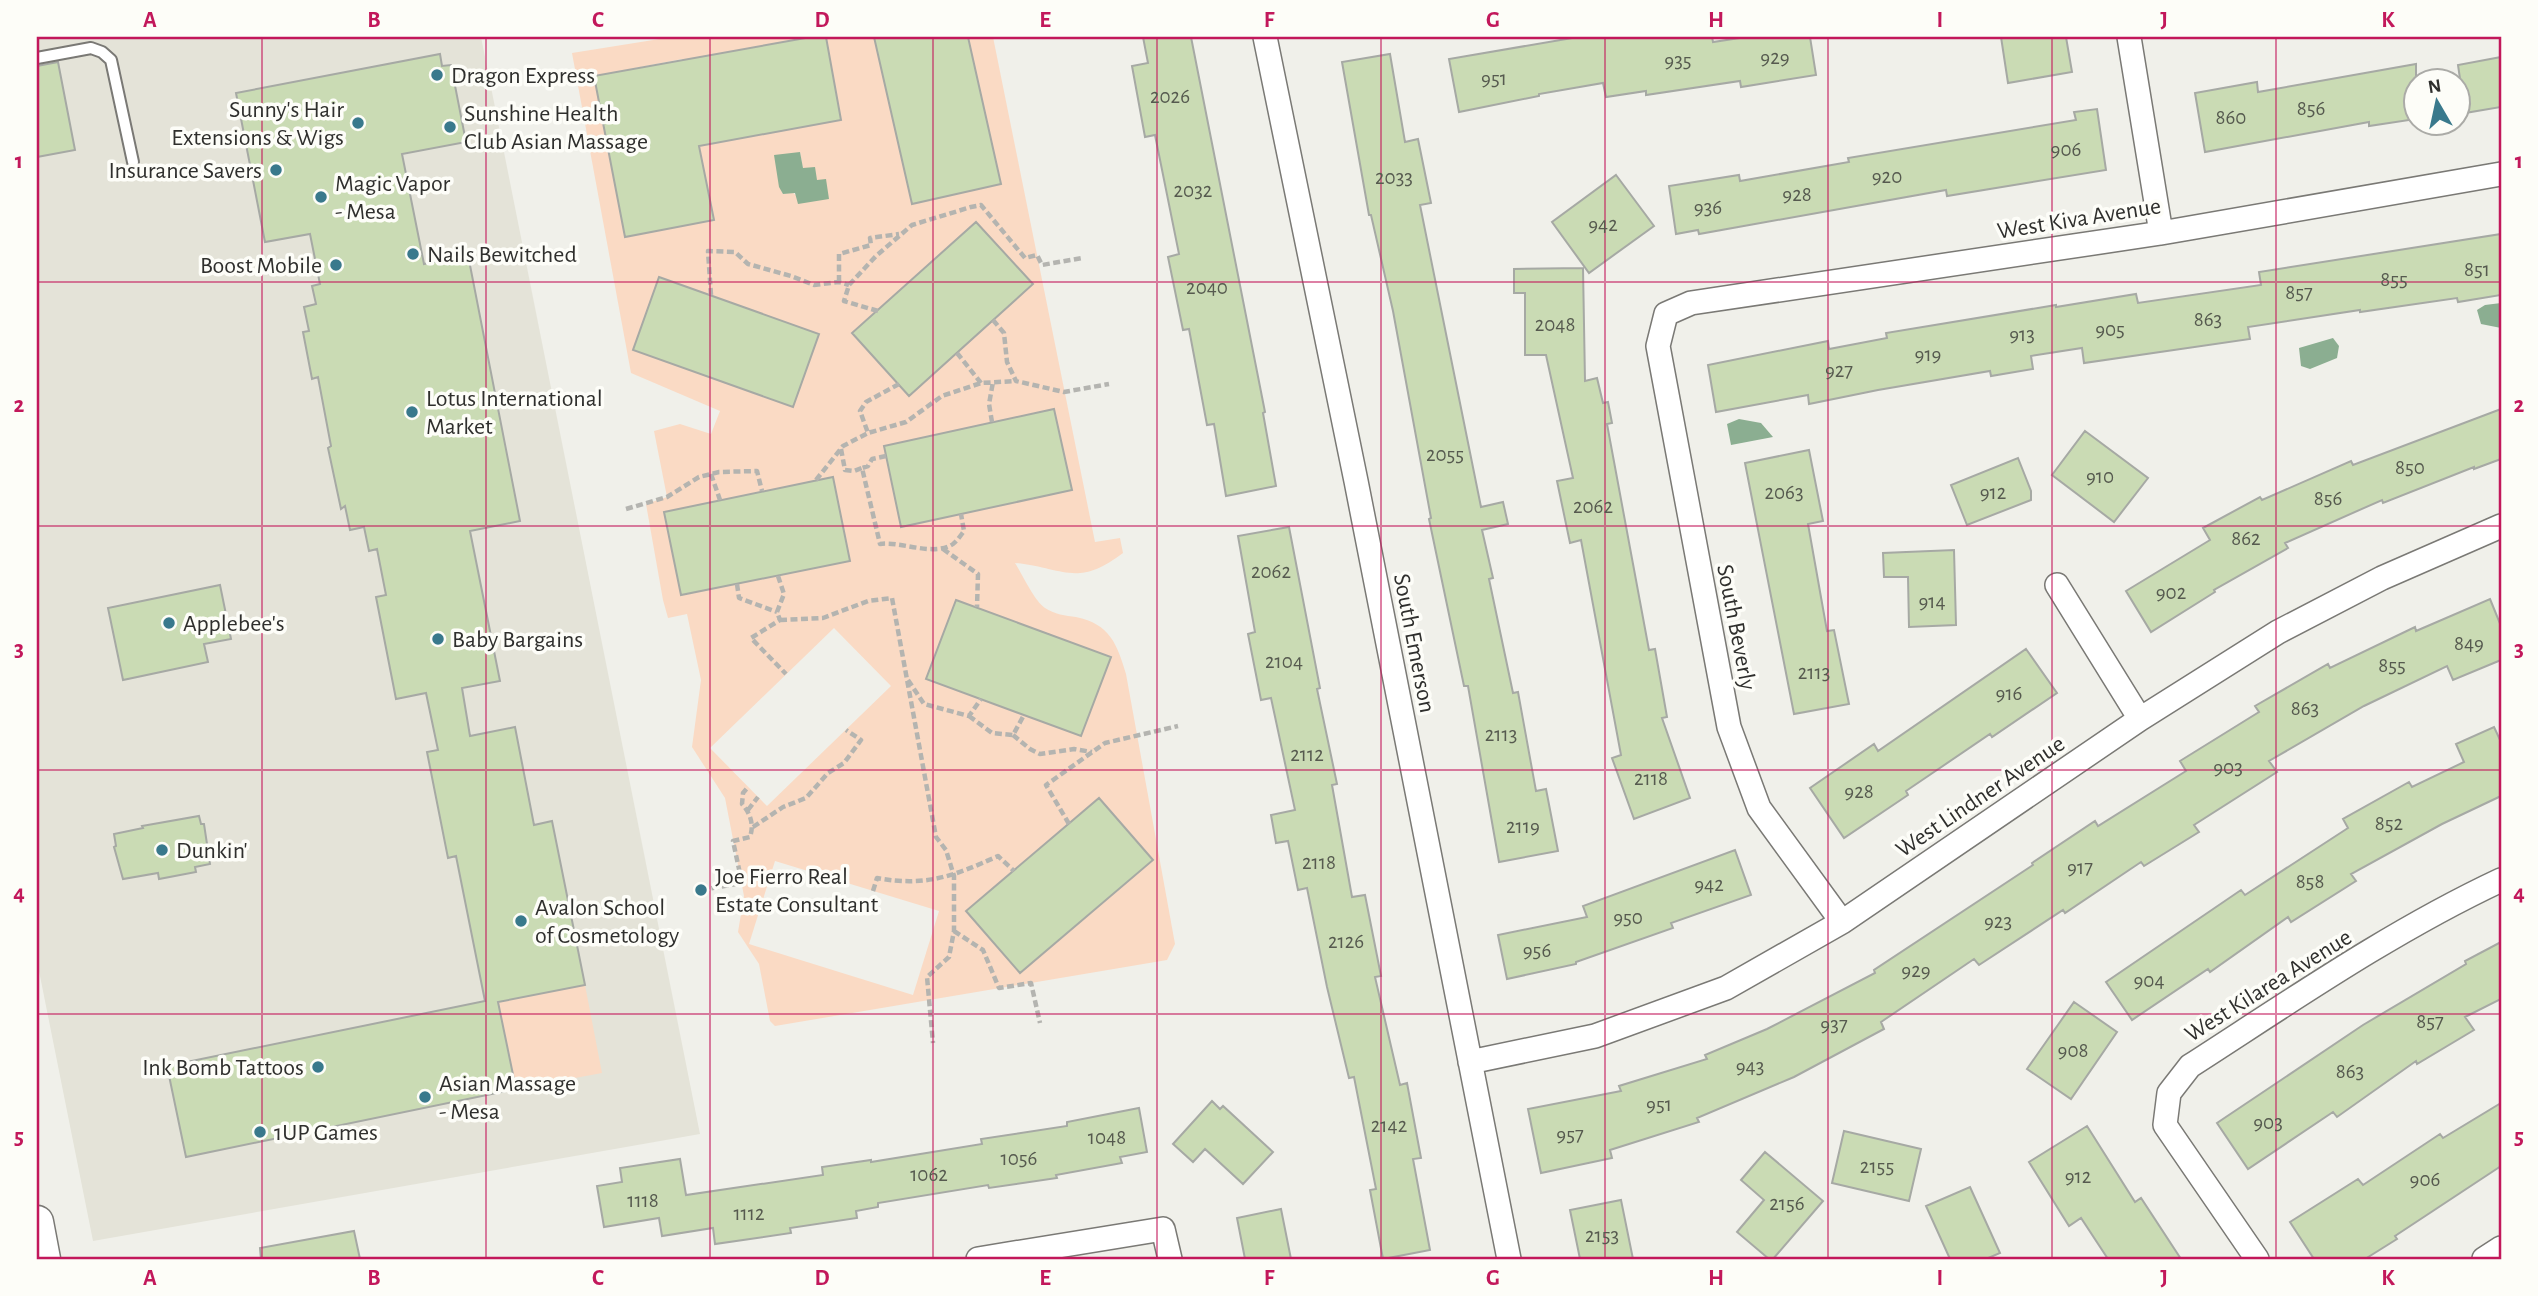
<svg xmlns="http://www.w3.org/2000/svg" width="2538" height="1296" font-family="'Alegreya Sans',sans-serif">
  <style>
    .built { fill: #e4e3d8 }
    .green { fill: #fadac4; fill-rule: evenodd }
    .water { fill: #8bae91 }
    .building { fill: #cadbb4; stroke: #a6a9a4; stroke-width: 2 }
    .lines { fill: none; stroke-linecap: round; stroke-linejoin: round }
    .lane-casing { stroke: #7a7975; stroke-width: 14 }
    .street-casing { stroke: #7a7975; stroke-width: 26 }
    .secondary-casing { stroke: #7a7975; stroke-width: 35 }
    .path { stroke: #b4b4b0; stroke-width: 4.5; stroke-dasharray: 7 3.5; stroke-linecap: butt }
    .lane { stroke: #fff; stroke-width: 10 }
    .street { stroke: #fff; stroke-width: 23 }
    .secondary { stroke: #fff; stroke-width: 32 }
    .grid { fill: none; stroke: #c2185b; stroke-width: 2; stroke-opacity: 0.55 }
    .poi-dot { fill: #39798c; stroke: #fdfdf8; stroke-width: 2.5 }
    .labels { text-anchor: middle; stroke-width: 7; stroke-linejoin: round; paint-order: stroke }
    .number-label { font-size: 21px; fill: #565a4f }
    .poi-label { font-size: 24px; fill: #2f2f2d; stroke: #fdfdf8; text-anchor: start }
    .street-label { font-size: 24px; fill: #2f2f2d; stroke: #fdfdf8 }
    .neatline { fill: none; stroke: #c2185b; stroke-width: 2.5 }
    .grid-label { font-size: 23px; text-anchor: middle; font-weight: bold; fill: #c2185b }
  </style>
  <rect width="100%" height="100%" fill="#f0f0ea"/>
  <path class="built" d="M 37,37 L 481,37 L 700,1134 L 93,1241 L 37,961 Z"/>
  <path class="green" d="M 672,37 L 811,37 L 712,55 L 841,120 L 826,37 L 874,37 L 912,204 L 1001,184 L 968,37 L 993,37 L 1095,542 L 1120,538 L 1123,553 C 1077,588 1064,568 1015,563 C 1022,574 1035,602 1045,608 C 1054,614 1066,616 1076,617 C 1110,624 1117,644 1126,674 L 1175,944 L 1167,960 L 775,1026 L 770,1021 L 759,964 L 738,932 L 744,896 L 725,798 L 692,747 L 701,680 L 687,614 L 668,618 L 663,600 L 646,504 L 667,497 L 654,431 L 680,424 L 711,434 L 720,411 L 631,373 L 572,53 ZM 682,59 L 714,219 L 626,237 L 594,76 ZM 800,152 L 803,169 L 817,180 L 797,196 L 792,192 L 783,194 L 781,190 ZM 976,222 L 1032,284 L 878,311 ZM 659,277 L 819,334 L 633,350 ZM 1054,409 L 1072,490 L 902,527 L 884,446 ZM 833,477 L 850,561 L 681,595 L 664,512 ZM 956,600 L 1111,658 L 927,678 ZM 834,628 L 891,686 L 767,806 L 710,748 ZM 1099,798 L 1153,860 L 1020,973 L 967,911 ZM 775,861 L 939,911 L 913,995 L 749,944 Z
    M 585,985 L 602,1073 L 516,1089 L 498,1002 Z"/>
  <path class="water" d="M 800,152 L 803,168 L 815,167 L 817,180 L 826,179 L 829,199 L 798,204 L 795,193 L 783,194 L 779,187 L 774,155 Z
    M 2501,303 L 2501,328 L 2481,324 L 2477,310 L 2485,305 Z
    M 2333,338 L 2339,346 L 2337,358 L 2310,369 L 2301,366 L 2299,348 Z
    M 1739,419 L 1761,423 L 1773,437 L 1731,445 L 1727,424 Z"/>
  <path class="building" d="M 811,37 L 826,37 L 841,120 L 699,146 L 714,220 L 625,237 L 594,76 Z
    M 874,37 L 968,37 L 1001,184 L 912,204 Z
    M 1143,37 L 1191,37 L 1265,412 L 1263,413 L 1276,486 L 1226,496 L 1214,424 L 1207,425 L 1189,329 L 1183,330 L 1168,257 L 1179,254 L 1155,135 L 1145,137 L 1132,66 L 1148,63 Z
    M 1578,37 L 1712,37 L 1713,42 L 1746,37 L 1810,37 L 1816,75 L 1741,87 L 1740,81 L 1646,95 L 1646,91 L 1606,97 L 1603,83 L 1539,94 L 1539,96 L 1459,112 L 1449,59 Z
    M 2001,37 L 2066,37 L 2072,72 L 2008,83 Z
    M 440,54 L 442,66 L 451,65 L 466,142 L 402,154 L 424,264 L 468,255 L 520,521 L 470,531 L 500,681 L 462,688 L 470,736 L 515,727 L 534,825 L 552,821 L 585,985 L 498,1002 L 516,1089 L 186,1157 L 167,1066 L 485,1001 L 456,856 L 448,858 L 427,752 L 438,750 L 426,693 L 396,699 L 376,597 L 386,595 L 377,549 L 369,551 L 364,527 L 350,530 L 345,506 L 341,509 L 328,448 L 331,446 L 318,377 L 312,379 L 303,332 L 309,331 L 304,307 L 316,304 L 312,286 L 320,284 L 310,234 L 265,242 L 236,93 Z
    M 1390,54 L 1405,142 L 1418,139 L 1431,203 L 1420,205 L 1481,507 L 1503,502 L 1508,524 L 1482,530 L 1493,578 L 1489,579 L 1513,693 L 1518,692 L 1536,791 L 1546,789 L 1558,851 L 1499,862 L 1468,686 L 1464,686 L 1429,519 L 1431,518 L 1393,311 L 1371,215 L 1369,215 L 1342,62 Z
    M 2501,57 L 2501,107 L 2465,113 L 2458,65 Z
    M 58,62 L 75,150 L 37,157 L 37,66 Z
    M 2416,64 L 2416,119 L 2369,126 L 2369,122 L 2205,152 L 2195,93 L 2257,82 L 2258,92 Z
    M 2097,109 L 2106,170 L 1947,196 L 1946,190 L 1699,234 L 1698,230 L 1676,234 L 1669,186 L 1739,175 L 1740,181 L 1849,162 L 1848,158 L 2076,120 L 2074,112 Z
    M 1616,175 L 1654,226 L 1589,273 L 1552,222 Z
    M 976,222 L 1033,284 L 909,396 L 852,333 Z
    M 2501,234 L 2501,295 L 2458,302 L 2457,298 L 2360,312 L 2360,310 L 2248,327 L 2250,339 L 2084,363 L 2082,348 L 2031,356 L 2033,369 L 1991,376 L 1990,371 L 1878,390 L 1809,404 L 1808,395 L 1716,412 L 1708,365 L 1828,341 L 1829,349 L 1887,338 L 1886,333 L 2056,305 L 2056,307 L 2136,294 L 2138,303 L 2261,285 L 2259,272 Z
    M 1583,268 L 1585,381 L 1597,378 L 1603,403 L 1608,402 L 1612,423 L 1607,424 L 1649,650 L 1655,649 L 1667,717 L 1662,718 L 1690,798 L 1634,819 L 1612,758 L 1621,755 L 1581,540 L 1570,543 L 1557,481 L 1573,478 L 1546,355 L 1525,355 L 1525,293 L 1514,293 L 1514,269 Z
    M 659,277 L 819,334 L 793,407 L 633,350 Z
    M 1054,409 L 1072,490 L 901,527 L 884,446 Z
    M 2501,409 L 2501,459 L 2474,469 L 2474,467 L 2383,503 L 2382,500 L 2285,543 L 2288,548 L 2214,590 L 2215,592 L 2151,632 L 2126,591 L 2210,540 L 2203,528 L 2260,497 L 2262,500 L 2351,461 L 2353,465 Z
    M 2085,431 L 2148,478 L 2114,522 L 2052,475 Z
    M 1809,450 L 1823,521 L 1808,524 L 1827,631 L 1834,630 L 1849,704 L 1794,714 L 1745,463 Z
    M 2018,458 L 2031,491 L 2031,500 L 1967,525 L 1951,485 Z
    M 833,477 L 850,561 L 681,595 L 664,512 Z
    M 1289,527 L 1320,688 L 1317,689 L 1337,784 L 1332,785 L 1352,897 L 1365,895 L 1381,976 L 1375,977 L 1400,1085 L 1407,1083 L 1421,1158 L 1413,1159 L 1430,1250 L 1383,1259 L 1370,1190 L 1376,1189 L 1354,1077 L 1349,1078 L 1327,987 L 1307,888 L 1298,890 L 1288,841 L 1276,843 L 1271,815 L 1295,810 L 1271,698 L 1261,700 L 1248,634 L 1255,632 L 1238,536 Z
    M 1954,550 L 1956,625 L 1909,627 L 1908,577 L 1884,577 L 1883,553 Z
    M 220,585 L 231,639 L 204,644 L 208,662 L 123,680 L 108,608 Z
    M 2490,599 L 2501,626 L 2501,660 L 2453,680 L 2447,666 L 2364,706 L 2269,761 L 2277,772 L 2194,825 L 2199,832 L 2144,866 L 2141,862 L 2065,913 L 2063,910 L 1979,965 L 1974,959 L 1881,1022 L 1884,1029 L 1794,1077 L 1697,1118 L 1699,1122 L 1610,1150 L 1612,1158 L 1541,1173 L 1528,1109 L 1621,1091 L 1619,1086 L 1707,1059 L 1705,1055 L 1767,1029 L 1875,973 L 1874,970 L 2033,865 L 2032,863 L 2095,821 L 2098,826 L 2186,771 L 2180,761 L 2259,712 L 2255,706 L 2328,664 L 2330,668 L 2415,627 L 2416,631 Z
    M 956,600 L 1111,657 L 1081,736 L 926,679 Z
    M 2026,649 L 2057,693 L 1992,737 L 1990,734 L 1906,791 L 1908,795 L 1844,838 L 1810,788 L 1874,744 L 1878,751 Z
    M 2494,727 L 2501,742 L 2501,796 L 2442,824 L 2351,874 L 2356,881 L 2291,922 L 2288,917 L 2210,972 L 2208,969 L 2132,1020 L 2106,982 L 2241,890 L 2245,895 L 2348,828 L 2343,819 L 2409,782 L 2412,787 L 2464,762 L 2456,744 Z
    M 1099,798 L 1153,860 L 1020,973 L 966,911 Z
    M 199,816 L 201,824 L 204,824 L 210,864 L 195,867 L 196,872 L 159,879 L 158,873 L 123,879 L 114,847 L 116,846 L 114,834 L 143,828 L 142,826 Z
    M 1735,850 L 1751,895 L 1671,923 L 1673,928 L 1576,962 L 1576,964 L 1507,979 L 1498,935 L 1587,917 L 1583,906 Z
    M 2501,942 L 2501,999 L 2465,1017 L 2474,1030 L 2417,1064 L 2416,1061 L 2337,1117 L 2333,1112 L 2248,1169 L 2217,1123 L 2363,1025 L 2466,964 L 2465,961 Z
    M 2074,1002 L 2117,1032 L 2071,1099 L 2027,1069 Z
    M 1212,1101 L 1220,1109 L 1223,1106 L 1273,1152 L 1243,1184 L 1205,1149 L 1193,1162 L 1173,1144 Z
    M 2501,1103 L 2501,1166 L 2395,1236 L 2397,1239 L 2365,1259 L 2314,1259 L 2290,1222 L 2358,1179 L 2363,1185 L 2440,1134 L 2443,1138 Z
    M 1139,1108 L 1147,1152 L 1120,1157 L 1122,1163 L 1056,1175 L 1057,1178 L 989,1188 L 988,1185 L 878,1203 L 878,1207 L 856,1211 L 857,1218 L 790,1228 L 791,1233 L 715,1244 L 713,1228 L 662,1236 L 659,1218 L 604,1227 L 597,1186 L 622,1182 L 620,1168 L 680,1159 L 686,1195 L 823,1175 L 822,1167 L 871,1160 L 871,1162 L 982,1144 L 981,1139 L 1067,1126 L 1067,1122 Z
    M 2087,1126 L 2135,1202 L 2141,1198 L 2181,1259 L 2108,1259 L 2081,1218 L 2069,1226 L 2029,1162 Z
    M 1844,1131 L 1921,1149 L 1909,1201 L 1832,1183 Z
    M 1765,1152 L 1823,1201 L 1773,1259 L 1769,1259 L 1737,1232 L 1764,1200 L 1741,1180 Z
    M 1970,1187 L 2000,1253 L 1986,1259 L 1950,1259 L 1926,1206 Z
    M 1621,1200 L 1633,1259 L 1580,1259 L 1570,1210 Z
    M 1281,1209 L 1291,1259 L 1245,1259 L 1237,1218 Z
    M 354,1231 L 360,1259 L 261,1259 L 260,1248 Z"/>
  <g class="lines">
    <g class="lane-casing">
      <path id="lane" d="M 37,58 L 91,48 L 102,52 L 111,60 L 133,162"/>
    </g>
    <g class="street-casing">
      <path id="street" d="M 1265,37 L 1356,481 L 1509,1259
        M 2129,37 L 2161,233
        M 2057,585 L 2140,719
        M 1842,922 L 1759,808 L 1729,727 L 1658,346 L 1666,314 L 1691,303 L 2161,233 L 2501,174
        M 1470,1062 L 1595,1036 L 1726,988 L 1842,922 L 2140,719 L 2278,632 L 2382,578 L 2501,526
        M 978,1259 L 1163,1229 L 1170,1259
        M 2257,1259 L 2165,1125 L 2169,1093 L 2190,1066 C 2291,1001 2392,931 2501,880
        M 2484,1259 L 2501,1248"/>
    </g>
    <g class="secondary-casing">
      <path id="secondary" d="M 37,1222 L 44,1259"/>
    </g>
    <path class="path" d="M 839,282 L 839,254 L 871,245 L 870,238 L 899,234
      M 711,295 L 708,251 L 735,252 L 748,264 L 791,276 L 814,285 L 839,282 L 849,285
      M 878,311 L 844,301 L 849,285 L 876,256 L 912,225 L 971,207 L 981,205 L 1025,258 L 1037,255 L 1042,265 L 1082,258
      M 993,320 L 1004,333 L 1007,362 L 1016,381 L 1064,392 L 1109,384
      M 957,353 L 981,383
      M 899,384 L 866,402 L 860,411 L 868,433 L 906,422 L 942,396 L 981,383 L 1016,381
      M 992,422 L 989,404 L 993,382
      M 841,449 L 845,470 L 854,471 L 862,468
      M 886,456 L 872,459 L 868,466 L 862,468 L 880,544 C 901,541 934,557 953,544 C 957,541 961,535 964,531 L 961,514
      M 711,474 L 720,500
      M 816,480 L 843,446 L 868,433
      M 626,509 L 667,497 L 699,477 L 719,472 L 757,471 L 762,491
      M 943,549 L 978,574 L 977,607
      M 778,576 L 784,594 L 777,612 L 780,620 L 751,638 L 786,674
      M 737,584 L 739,598 L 777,612
      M 780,620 L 823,618 L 868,601 L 892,598 L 936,837 L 946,850 L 954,876 L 954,931 L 949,957 L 927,977 L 933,1043
      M 908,680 L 924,704 L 965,715 L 969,716 L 981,699
      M 969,716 L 992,733 L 1013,735 L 1024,715
      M 1013,735 L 1030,749 L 1040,754 L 1074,749 L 1092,752
      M 748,810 L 758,797
      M 1069,824 L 1046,785 L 1105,743 L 1178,726
      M 753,827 L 783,807 L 806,798 L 828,773 L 844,763 L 861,740 L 846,730
      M 701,890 L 742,883 L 733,841 L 750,837 C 754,825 751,814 742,804 L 743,793 L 748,787
      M 873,891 L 877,878 C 926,887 954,876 998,856 L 1014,871
      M 954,931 L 983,950 L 999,988 L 1031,983 L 1040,1023"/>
    <use href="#lane" class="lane"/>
    <use href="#street" class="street"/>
    <use href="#secondary" class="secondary"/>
  </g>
  <path class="grid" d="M 262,37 L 262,1259M 486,37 L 486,1259M 710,37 L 710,1259M 933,37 L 933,1259M 1157,37 L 1157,1259M 1381,37 L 1381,1259M 1605,37 L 1605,1259M 1828,37 L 1828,1259M 2052,37 L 2052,1259M 2276,37 L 2276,1259M 37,282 L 2501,282M 37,526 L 2501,526M 37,770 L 2501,770M 37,1014 L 2501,1014"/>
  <g class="poi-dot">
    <circle cx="437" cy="75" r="7"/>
    <circle cx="358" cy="123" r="7"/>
    <circle cx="450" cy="127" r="7"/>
    <circle cx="276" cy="170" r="7"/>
    <circle cx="321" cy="197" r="7"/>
    <circle cx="413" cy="254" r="7"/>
    <circle cx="336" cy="265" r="7"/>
    <circle cx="412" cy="412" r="7"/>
    <circle cx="169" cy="623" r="7"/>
    <circle cx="438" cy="639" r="7"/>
    <circle cx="162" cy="850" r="7"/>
    <circle cx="701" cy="890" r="7"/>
    <circle cx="521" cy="921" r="7"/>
    <circle cx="318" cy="1067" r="7"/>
    <circle cx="425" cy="1097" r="7"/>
    <circle cx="260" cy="1132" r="7"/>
  </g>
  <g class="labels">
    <g class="number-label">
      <text x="1775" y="64">929</text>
      <text x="1678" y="67">935</text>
      <text x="1494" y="85">951</text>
      <text x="1170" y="103">2026</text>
      <text x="2311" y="115">856</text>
      <text x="2231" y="124">860</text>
      <text x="2066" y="156">906</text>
      <text x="1887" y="183">920</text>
      <text x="1394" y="184">2033</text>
      <text x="1193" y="197">2032</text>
      <text x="1797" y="201">928</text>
      <text x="1708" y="214">936</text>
      <text x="1603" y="231">942</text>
      <text x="2477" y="276">851</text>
      <text x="2394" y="286">855</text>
      <text x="1207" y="294">2040</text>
      <text x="2299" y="299">857</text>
      <text x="2208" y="326">863</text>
      <text x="1555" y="331">2048</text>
      <text x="2110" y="336">905</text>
      <text x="2022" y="341">913</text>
      <text x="1928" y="361">919</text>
      <text x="1839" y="377">927</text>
      <text x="1445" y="461">2055</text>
      <text x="2410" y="474">850</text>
      <text x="2100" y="483">910</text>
      <text x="1784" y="499">2063</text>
      <text x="1993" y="499">912</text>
      <text x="2328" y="505">856</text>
      <text x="1593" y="513">2062</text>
      <text x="2246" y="545">862</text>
      <text x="1271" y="578">2062</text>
      <text x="2171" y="599">902</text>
      <text x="1932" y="608">914</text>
      <text x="2469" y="650">849</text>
      <text x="1284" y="668">2104</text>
      <text x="2392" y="672">855</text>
      <text x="1814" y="679">2113</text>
      <text x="2009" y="700">916</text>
      <text x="2305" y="715">863</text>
      <text x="1501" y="741">2113</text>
      <text x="1307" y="761">2112</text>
      <text x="2228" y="774">903</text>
      <text x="1651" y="785">2118</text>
      <text x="1859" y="798">928</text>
      <text x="2389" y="830">852</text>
      <text x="1523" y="833">2119</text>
      <text x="1319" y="869">2118</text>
      <text x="2080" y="874">917</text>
      <text x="2310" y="888">858</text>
      <text x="1709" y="891">942</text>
      <text x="1628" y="924">950</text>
      <text x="1998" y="928">923</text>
      <text x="1346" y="948">2126</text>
      <text x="1537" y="957">956</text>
      <text x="1916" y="977">929</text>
      <text x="2149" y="987">904</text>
      <text x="2430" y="1028">857</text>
      <text x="1834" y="1031">937</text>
      <text x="2073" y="1057">908</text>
      <text x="1750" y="1073">943</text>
      <text x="2350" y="1078">863</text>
      <text x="1659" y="1111">951</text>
      <text x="2268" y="1129">903</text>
      <text x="1389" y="1132">2142</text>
      <text x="1570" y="1141">957</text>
      <text x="1107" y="1144">1048</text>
      <text x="1019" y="1165">1056</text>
      <text x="1877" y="1173">2155</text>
      <text x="929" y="1181">1062</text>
      <text x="2078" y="1183">912</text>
      <text x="2425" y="1186">906</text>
      <text x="643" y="1207">1118</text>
      <text x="1787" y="1210">2156</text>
      <text x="749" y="1220">1112</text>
      <text x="1602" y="1242">2153</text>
    </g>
    <g class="poi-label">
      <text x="451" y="83">Dragon Express</text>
      <text x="344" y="117" text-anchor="end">Sunny's Hair<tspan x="344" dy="28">Extensions &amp; Wigs</tspan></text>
      <text x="464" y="121">Sunshine Health<tspan x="464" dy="28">Club Asian Massage</tspan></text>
      <text x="262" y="178" text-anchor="end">Insurance Savers</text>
      <text x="335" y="191">Magic Vapor<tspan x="335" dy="28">- Mesa</tspan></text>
      <text x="427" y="262">Nails Bewitched</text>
      <text x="322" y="273" text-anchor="end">Boost Mobile</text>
      <text x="426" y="406">Lotus International<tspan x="426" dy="28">Market</tspan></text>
      <text x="183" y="631">Applebee's</text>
      <text x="452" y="647">Baby Bargains</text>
      <text x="176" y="858">Dunkin'</text>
      <text x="715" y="884">Joe Fierro Real<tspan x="715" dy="28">Estate Consultant</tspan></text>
      <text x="535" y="915">Avalon School<tspan x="535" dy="28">of Cosmetology</tspan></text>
      <text x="304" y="1075" text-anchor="end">Ink Bomb Tattoos</text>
      <text x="439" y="1091">Asian Massage<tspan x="439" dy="28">- Mesa</tspan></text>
      <text x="274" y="1140">1UP Games</text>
    </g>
    <g class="street-label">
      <text transform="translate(2079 218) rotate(-9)" y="8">West Kiva Avenue</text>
      <text transform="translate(1737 627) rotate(79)" y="8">South Beverly</text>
      <text transform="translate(1415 643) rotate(79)" y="8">South Emerson</text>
      <text transform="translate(1980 796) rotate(-34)" y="8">West Lindner Avenue</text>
      <text transform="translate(2268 985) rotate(-32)" y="8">West Kilarea Avenue</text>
    </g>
  </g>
  <rect width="2538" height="1296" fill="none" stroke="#fdfdf8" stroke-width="77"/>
  <g transform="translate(2437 102) rotate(351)"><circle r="33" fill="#fdfdf8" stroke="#ababa7" stroke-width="2"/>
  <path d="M0-5L12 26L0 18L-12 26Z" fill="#39798c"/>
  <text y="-10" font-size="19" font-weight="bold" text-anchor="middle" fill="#2f2f2d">N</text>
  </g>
  <rect x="38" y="38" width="2462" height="1220" class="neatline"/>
  <g class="grid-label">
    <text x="150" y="27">A</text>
    <text x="374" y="27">B</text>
    <text x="598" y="27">C</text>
    <text x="822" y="27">D</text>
    <text x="1045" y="27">E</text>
    <text x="1269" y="27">F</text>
    <text x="1493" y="27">G</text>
    <text x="1716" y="27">H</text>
    <text x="1940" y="27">I</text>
    <text x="2164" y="27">J</text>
    <text x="2388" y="27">K</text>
    <text x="19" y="168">1</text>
    <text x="2519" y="168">1</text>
    <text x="19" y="412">2</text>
    <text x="2519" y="412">2</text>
    <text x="19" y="656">3</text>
    <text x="2519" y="656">3</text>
    <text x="19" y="900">4</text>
    <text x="2519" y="900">4</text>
    <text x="19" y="1144">5</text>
    <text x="2519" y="1144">5</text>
    <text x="150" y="1285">A</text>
    <text x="374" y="1285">B</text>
    <text x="598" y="1285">C</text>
    <text x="822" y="1285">D</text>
    <text x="1045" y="1285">E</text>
    <text x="1269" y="1285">F</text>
    <text x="1493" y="1285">G</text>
    <text x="1716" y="1285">H</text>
    <text x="1940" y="1285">I</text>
    <text x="2164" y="1285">J</text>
    <text x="2388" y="1285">K</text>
  </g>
</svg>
